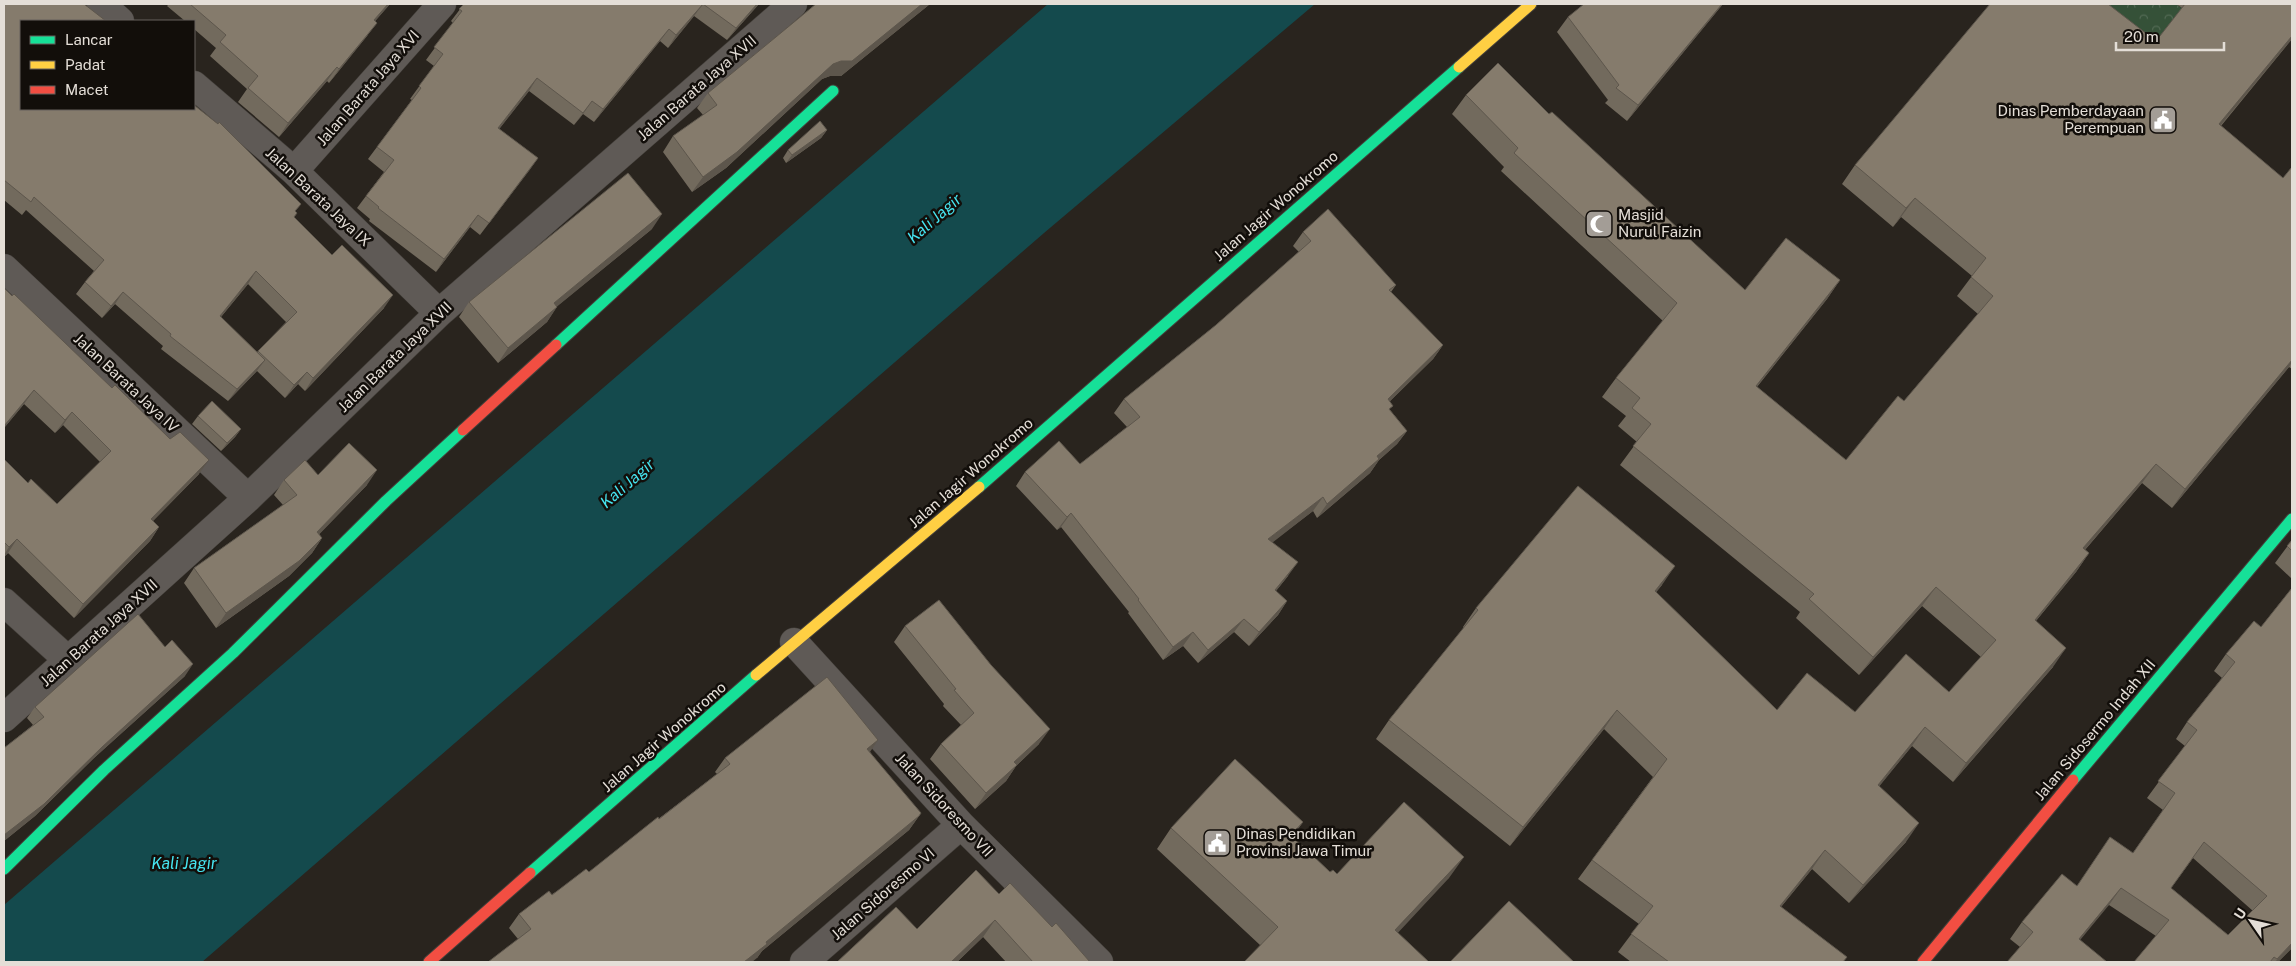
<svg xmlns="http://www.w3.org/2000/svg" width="2296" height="966" font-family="'Public Sans',sans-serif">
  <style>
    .park { fill: url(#park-crowns) }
    .water { fill: #144a4d }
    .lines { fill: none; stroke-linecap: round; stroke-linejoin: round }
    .street-casing { stroke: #433f3a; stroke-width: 29 }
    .fast-casing { stroke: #433f3a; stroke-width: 13 }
    .slow-casing { stroke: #433f3a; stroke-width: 13 }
    .jam-casing { stroke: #433f3a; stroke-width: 13 }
    .street { stroke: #5f5a56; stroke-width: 28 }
    .fast { stroke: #16e098; stroke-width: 11 }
    .slow { stroke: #ffcf43; stroke-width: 11 }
    .jam { stroke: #f24e42; stroke-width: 11 }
    .wall { fill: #726a5d; fill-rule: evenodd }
    .shaded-wall { fill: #5d564c }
    .building { fill: #857b6c; stroke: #5d564c; fill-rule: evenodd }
    .labels { text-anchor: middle; stroke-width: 5; stroke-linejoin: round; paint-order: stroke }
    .street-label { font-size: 15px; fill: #e4ded7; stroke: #120e0a }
    .poi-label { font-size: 15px; fill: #e4ded7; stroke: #120e0a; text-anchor: start }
    .water-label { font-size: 16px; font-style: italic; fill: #46e4f0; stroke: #120e0a }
  </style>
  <defs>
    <pattern id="park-crowns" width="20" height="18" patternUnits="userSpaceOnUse" patternTransform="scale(1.25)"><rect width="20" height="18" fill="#355138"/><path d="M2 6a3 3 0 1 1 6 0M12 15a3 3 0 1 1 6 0" fill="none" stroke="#526a54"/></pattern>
  </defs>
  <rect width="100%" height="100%" fill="#29241e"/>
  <path class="park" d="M 2085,4 L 2176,4 L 2183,9 L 2143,60 Z"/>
  <path class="water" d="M 1048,4 L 1315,4 L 1044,233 L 202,962 L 4,962 L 4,905 Z"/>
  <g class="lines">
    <g class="street-casing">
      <path id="street" d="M 101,4 L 120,21
        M 194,85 L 294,171 L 439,313
        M 294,171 L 442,4
        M 4,268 L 248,498
        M 4,602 L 69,661
        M 794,642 L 961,825 L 1099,962
        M 4,718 L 248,498 L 439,313 L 793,4
        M 804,962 L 961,825"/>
    </g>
    <g class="fast-casing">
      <path id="fast" d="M 556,345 L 833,91
        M 979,487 L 1459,67
        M 2073,780 L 2292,519
        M 4,869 L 104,770 L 233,653 L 386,501 L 463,430
        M 530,873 L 756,675"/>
    </g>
    <g class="slow-casing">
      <path id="slow" d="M 1459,67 L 1531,4
        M 756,675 L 979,487"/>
    </g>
    <g class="jam-casing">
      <path id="jam" d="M 463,430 L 556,345
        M 429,962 L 530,873
        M 1923,962 L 2073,780"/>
    </g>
    <use href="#street" class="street"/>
    <use href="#fast" class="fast"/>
    <use href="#slow" class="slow"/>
    <use href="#jam" class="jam"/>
  </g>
  <path class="wall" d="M 4,4 L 21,21 L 301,204 L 295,211 L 294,217 L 384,308 L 305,391 L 298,384 L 285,398 L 257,371 L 228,401 L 161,349 L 163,346 L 115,304 L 102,318 L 76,294 L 85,282 L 94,271 L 26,210 L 22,215 L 4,200 ZM 248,284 L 286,322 L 257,352 L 221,317 Z
    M 169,4 L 390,4 L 375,21 L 367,36 L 329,83 L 327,81 L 279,137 L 238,102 L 247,89 L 210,56 L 216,48 L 194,29 L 194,21 L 185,21 L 167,6 Z
    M 464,4 L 759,4 L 727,40 L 694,16 L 668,48 L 660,41 L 594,122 L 583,114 L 574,125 L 529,91 L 499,129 L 538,158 L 480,235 L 470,227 L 436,272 L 369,221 L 370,219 L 357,208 L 384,172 L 368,159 L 412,100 L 410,99 L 434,66 L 426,60 L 453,23 L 451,21 Z
    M 816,4 L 930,4 L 841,76 L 830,76 L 822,79 L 726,168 L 692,192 L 663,152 L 673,136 L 703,115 L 697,108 L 708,93 Z
    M 1723,4 L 1627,121 L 1605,103 L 1608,100 L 1557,32 L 1568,17 Z
    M 2176,4 L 2292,4 L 2292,39 L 2221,126 L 2283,178 L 2292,167 L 2292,369 L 2289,367 L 2172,508 L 2142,483 L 2085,550 L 2089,553 L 2076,572 L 2036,621 L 2053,667 L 1953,782 L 1912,746 L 1879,786 L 1906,842 L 1849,903 L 1812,869 L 1781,907 L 1843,962 L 1631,962 L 1618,952 L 1639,924 L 1578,879 L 1653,777 L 1604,729 L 1510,846 L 1376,739 L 1389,720 L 1464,628 L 1463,627 L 1476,608 L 1662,585 L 1656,592 L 1777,710 L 1855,712 L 1949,692 L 1981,657 L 1922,606 L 1859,675 L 1796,618 L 1800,612 L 1620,465 L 1637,442 L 1618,426 L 1626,416 L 1602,397 L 1616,378 L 1663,321 L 1501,171 L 1504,167 L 1452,114 L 1466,95 L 1549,114 L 1745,290 L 1840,280 L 1827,299 L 1757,387 L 1846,460 L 1904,401 L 1978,314 L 1957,296 L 1972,276 L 1901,217 L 1893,227 L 1842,184 L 1855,165 L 2156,41 L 2182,8 Z
    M 827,130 L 821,138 L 786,163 L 783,158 L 788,150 Z
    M 652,229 L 557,306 L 547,322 L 498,363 L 459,317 L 469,302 Z
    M 1303,232 L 1396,285 L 1391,292 L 1443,345 L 1433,359 L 1390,401 L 1390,410 L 1407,431 L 1397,444 L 1379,460 L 1370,473 L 1317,518 L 1313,511 L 1272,542 L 1288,576 L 1276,591 L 1287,601 L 1278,615 L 1249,646 L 1234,632 L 1198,663 L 1183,646 L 1163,660 L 1128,613 L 1129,612 L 1061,527 L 1057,530 L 1016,486 L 1025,472 L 1080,464 L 1127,427 L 1114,413 L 1124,399 L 1216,325 L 1299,252 L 1293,246 Z
    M 4,288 L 199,474 L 153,521 L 159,527 L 150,541 L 74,618 L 8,553 L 4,557 L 4,459 L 28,483 L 57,504 L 100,462 L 63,425 L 55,433 L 24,404 L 4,428 Z
    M 198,416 L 241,429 L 235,437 L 221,451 L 192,424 Z
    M 318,475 L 367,485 L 319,534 L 322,538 L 312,553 L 289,576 L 216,628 L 184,583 L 194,568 L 283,505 L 274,495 L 284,480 Z
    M 2292,540 L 2292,579 L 2275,563 Z
    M 2292,588 L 2292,948 L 2278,962 L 2134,962 L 2156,936 L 2109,905 L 2020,947 L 2010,939 L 2022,922 L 2076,886 L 2133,853 L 2163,810 L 2147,798 L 2185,746 L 2176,739 L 2187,722 L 2222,678 L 2214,671 L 2226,654 L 2261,627 ZM 2193,858 L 2253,911 L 2228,935 L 2171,888 Z
    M 905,626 L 1039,744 L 1016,766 L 1006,781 L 975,809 L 930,759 L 941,744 L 961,725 L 943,706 L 944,704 L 894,642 Z
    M 185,676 L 94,758 L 35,816 L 4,841 L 4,748 L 33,725 L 27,718 L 35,707 Z
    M 870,752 L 919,816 L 909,830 L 762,951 L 757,958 L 518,939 L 509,928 L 519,914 L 589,872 L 717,774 L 715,772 L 725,758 Z
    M 1303,822 L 1292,837 L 1330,872 L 1337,874 L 1449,878 L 1260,945 L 1157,849 L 1171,828 Z
    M 999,894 L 1052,927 L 1090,962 L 1006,962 L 983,937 L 957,962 L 837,962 Z"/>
  <path class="shaded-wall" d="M 388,4 L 390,4 L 364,34 L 374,20 Z
    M 703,4 L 694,16 L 668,48 L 676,35 Z
    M 757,4 L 759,4 L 727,40 L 736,28 Z
    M 922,4 L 930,4 L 841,76 L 830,76 L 822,79 L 726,168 L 692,192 L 703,177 L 833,64 L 841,61 Z
    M 1722,4 L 1723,4 L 1627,121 L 1638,105 Z
    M 377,23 L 367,36 L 329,83 L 339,69 Z
    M 669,29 L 660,41 L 594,122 L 603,109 Z
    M 2292,36 L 2292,39 L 2206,143 L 2219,124 Z
    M 337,67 L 327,81 L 279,137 L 288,123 Z
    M 537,78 L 529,91 L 490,141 L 498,128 Z
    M 592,101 L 583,114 L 574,125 Z
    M 827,130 L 821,138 L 786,163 L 792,155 Z
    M 538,158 L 529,171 L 480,235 L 489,223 Z
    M 1915,198 L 1901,217 L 1893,227 L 1906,208 Z
    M 662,214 L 652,229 L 543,318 L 554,303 Z
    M 478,215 L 470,227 L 436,272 L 444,259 Z
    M 256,271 L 248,284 L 211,329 L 220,316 Z
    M 1840,280 L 1827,299 L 1742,405 L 1756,386 Z
    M 123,292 L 115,304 L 102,318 L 111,306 Z
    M 393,295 L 384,308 L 305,391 L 313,378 Z
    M 557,307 L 547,322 L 498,363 L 508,348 Z
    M 1443,345 L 1433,359 L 1379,412 L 1388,399 Z
    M 265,360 L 256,372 L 228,401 L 237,389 Z
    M 2292,360 L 2292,362 L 2289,367 L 2172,508 L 2185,489 Z
    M 307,372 L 298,384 L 285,398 L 294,385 Z
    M 34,390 L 24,404 L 4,428 L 4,426 Z
    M 72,412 L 63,425 L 55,433 L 65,420 Z
    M 241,429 L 235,437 L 221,451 L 227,443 Z
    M 1407,431 L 1397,444 L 1379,460 L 1370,473 L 1317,518 L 1327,504 L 1377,456 Z
    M 209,460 L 199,474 L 141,533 L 151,519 Z
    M 2156,464 L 2142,483 L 2070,567 L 2083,548 Z
    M 377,470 L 367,485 L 307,547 L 317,532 Z
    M 1323,497 L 1313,511 L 1259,553 L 1268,539 Z
    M 1071,513 L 1061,527 L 1057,530 L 1067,517 Z
    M 159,527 L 150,541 L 74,618 L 83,604 Z
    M 322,538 L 312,553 L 289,576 L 216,628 L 226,613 Z
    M 17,539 L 8,553 L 4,557 L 4,555 L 9,547 Z
    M 2089,553 L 2076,572 L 2021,639 L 2035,620 Z
    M 1298,562 L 1288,576 L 1265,604 L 1275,590 Z
    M 1675,566 L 1662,585 L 1642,610 L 1655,591 Z
    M 1936,587 L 1922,606 L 1859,675 L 1873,657 Z
    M 1287,601 L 1278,615 L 1249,646 L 1259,632 Z
    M 1244,619 L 1234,632 L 1198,663 L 1208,650 Z
    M 1193,632 L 1183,646 L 1163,660 L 1173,647 Z
    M 2066,648 L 2053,667 L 1953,782 L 1966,763 Z
    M 193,664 L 185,676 L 94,758 L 35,816 L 4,841 L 4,835 Z
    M 1617,710 L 1604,729 L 1510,846 L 1523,827 Z
    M 1925,727 L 1912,746 L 1865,804 L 1878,785 Z
    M 1050,729 L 1039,744 L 1016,766 L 1006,781 L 975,809 L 986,793 L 1014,762 Z
    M 878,740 L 868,755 L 867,749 Z
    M 919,816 L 909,830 L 762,951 L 757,958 L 752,962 L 744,962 L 766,942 Z
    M 1303,822 L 1288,843 L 1291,835 Z
    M 1919,823 L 1906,842 L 1849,903 L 1863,885 Z
    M 1825,850 L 1812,869 L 1767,924 L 1780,906 Z
    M 1464,857 L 1449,878 L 1381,951 L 1395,930 Z
    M 2121,888 L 2109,905 L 2067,956 L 2079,939 Z
    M 995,920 L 983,937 L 957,962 L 951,962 Z
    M 2292,943 L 2292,948 L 2278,962 L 2275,962 Z"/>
  <path class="building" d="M 4,4 L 84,4 L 106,21 L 21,21 L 21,109 L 194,109 L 194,105 L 218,124 L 219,122 L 301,204 L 295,211 L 297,213 L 294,217 L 332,255 L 342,245 L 393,295 L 313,378 L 307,372 L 294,385 L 258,351 L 297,312 L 256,271 L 220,316 L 265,360 L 237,389 L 170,336 L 171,334 L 123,292 L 111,306 L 85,282 L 104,260 L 34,197 L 31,202 L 4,180 Z
    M 190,4 L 388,4 L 374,20 L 377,23 L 339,69 L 337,67 L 288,123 L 248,88 L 258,76 L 220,42 L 226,35 Z
    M 464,4 L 757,4 L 736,28 L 703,4 L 676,35 L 669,29 L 603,109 L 592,101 L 583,113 L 537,78 L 498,128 L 538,158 L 489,223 L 478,215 L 444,259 L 378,208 L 379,207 L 366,196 L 394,160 L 377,147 L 421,88 L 419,86 L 443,54 L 434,47 L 462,11 L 459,9 Z
    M 816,4 L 922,4 L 852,61 L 841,61 L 833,64 L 737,152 L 703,177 L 673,136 L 717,105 L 708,93 Z
    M 1584,4 L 1722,4 L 1638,105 L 1616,88 L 1619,85 L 1568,17 Z
    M 1990,4 L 2108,4 L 2156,41 L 2185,4 L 2292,4 L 2292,36 L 2219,124 L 2283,178 L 2292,167 L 2292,360 L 2185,489 L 2156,464 L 2083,548 L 2089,553 L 2035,620 L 2066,648 L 1966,763 L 1925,727 L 1878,785 L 1919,823 L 1863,885 L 1825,850 L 1780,906 L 1847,957 L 1843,962 L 1669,962 L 1631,934 L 1653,906 L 1592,860 L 1667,759 L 1617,710 L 1523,827 L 1389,720 L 1478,610 L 1476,608 L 1578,486 L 1675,566 L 1655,591 L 1777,710 L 1807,673 L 1855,712 L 1906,654 L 1949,692 L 1996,640 L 1936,587 L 1873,657 L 1809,599 L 1814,594 L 1633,446 L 1651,424 L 1632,408 L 1640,398 L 1616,378 L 1677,303 L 1514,153 L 1518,148 L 1466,95 L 1498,63 L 1549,114 L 1552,112 L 1745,290 L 1786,238 L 1840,280 L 1756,386 L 1846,460 L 1898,396 L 1904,401 L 1993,296 L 1971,277 L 1986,258 L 1915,198 L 1906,208 L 1855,165 Z
    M 820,121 L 827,130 L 792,155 L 788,150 Z
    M 628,173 L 662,214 L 554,303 L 557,307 L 508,348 L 469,302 Z
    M 1328,209 L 1396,285 L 1389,290 L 1443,345 L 1388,399 L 1393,406 L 1389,409 L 1407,431 L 1377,456 L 1379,459 L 1327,504 L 1323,497 L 1268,539 L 1298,562 L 1275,590 L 1287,601 L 1259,632 L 1244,619 L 1208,650 L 1193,632 L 1173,647 L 1138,600 L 1139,599 L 1071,513 L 1067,517 L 1025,472 L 1059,441 L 1080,464 L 1140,417 L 1124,399 L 1216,325 L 1311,241 L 1303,232 Z
    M 4,288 L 12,296 L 14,294 L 112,388 L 115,385 L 170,439 L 180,432 L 209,460 L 151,519 L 159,527 L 83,604 L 17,539 L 9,547 L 4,542 L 4,459 L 28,483 L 31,479 L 57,504 L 111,451 L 72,412 L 65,420 L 34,390 L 4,426 Z
    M 212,401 L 241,429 L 227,443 L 198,416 Z
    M 349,443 L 377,470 L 317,532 L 322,538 L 299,561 L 226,613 L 194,568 L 297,495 L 284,480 L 305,460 L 318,475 Z
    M 2292,540 L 2292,551 L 2287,546 Z
    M 2292,588 L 2292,943 L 2277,959 L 2274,957 L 2270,962 L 2134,962 L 2169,920 L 2121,888 L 2079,939 L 2107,962 L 2007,962 L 2033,932 L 2022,922 L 2062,874 L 2077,886 L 2110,837 L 2133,853 L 2175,793 L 2158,781 L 2197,730 L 2187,722 L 2235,662 L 2226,654 L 2254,621 L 2261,627 ZM 2204,842 L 2267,896 L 2228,935 L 2171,888 Z
    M 939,600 L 991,665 L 1050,729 L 1014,762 L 1017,765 L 986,793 L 941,744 L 974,713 L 954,690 L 956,689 L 905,626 Z
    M 138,614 L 165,647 L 172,640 L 193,664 L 102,747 L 44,804 L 4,835 L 4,748 L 44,717 L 35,707 Z
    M 827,677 L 878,740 L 867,749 L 921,813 L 919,816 L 766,942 L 767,944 L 744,962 L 488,962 L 531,929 L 519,914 L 549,891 L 552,895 L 586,869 L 589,872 L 658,817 L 659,819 L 730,764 L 725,758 Z
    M 1235,759 L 1303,822 L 1291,835 L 1330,872 L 1333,870 L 1337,874 L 1404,802 L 1464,857 L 1395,930 L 1429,962 L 1244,962 L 1278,927 L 1171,828 Z
    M 976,870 L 999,894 L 1010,883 L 1052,927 L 1056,923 L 1090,962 L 1033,962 L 995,920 L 951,962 L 837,962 L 896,907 L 917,929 Z
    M 1509,901 L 1574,962 L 1450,962 Z"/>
  <defs>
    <g id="civic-square" transform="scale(1.4375)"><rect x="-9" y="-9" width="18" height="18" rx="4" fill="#a39d96" stroke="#120e0a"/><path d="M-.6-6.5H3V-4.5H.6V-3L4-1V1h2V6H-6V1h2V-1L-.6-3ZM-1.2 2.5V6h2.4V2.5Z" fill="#fff"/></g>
    <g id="mosque-square" transform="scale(1.4375)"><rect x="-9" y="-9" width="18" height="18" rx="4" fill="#a39d96" stroke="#120e0a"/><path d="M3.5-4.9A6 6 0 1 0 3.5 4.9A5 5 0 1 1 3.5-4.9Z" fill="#fff"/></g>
  </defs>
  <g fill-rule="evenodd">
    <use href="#civic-square" x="2163" y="120"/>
    <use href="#mosque-square" x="1599" y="224"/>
    <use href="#civic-square" x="1217" y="843"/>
  </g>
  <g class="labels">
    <g class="street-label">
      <text transform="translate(368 88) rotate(-49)" y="5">Jalan Barata Jaya XVI</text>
      <text transform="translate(697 88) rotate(-41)" y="5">Jalan Barata Jaya XVII</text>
      <text transform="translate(318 197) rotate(43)" y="5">Jalan Barata Jaya IX</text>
      <text transform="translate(1276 206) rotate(-41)" y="5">Jalan Jagir Wonokromo</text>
      <text transform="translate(395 357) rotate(-44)" y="5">Jalan Barata Jaya XVII</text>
      <text transform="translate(126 383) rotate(43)" y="5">Jalan Barata Jaya IV</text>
      <text transform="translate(971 473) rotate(-41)" y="5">Jalan Jagir Wonokromo</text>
      <text transform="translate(99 633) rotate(-42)" y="5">Jalan Barata Jaya XVII</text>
      <text transform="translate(2095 730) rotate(-50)" y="5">Jalan Sidosermo Indah XII</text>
      <text transform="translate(664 737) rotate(-41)" y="5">Jalan Jagir Wonokromo</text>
      <text transform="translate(944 805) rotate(47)" y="5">Jalan Sidoresmo VII</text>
      <text transform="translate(883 894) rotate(-41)" y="5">Jalan Sidoresmo VI</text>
    </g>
    <g class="poi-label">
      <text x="2144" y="116" text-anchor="end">Dinas Pemberdayaan<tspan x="2144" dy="17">Perempuan</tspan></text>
      <text x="1618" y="220">Masjid<tspan x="1618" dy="17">Nurul Faizin</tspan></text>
      <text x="1236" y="839">Dinas Pendidikan<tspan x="1236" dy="17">Provinsi Jawa Timur</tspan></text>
    </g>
    <g class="water-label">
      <text transform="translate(934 218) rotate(-41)" y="6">Kali Jagir</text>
      <text transform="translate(627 483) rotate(-41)" y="6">Kali Jagir</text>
      <text x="184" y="869">Kali Jagir</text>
    </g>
  </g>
  <rect width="2296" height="966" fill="none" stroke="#e4ded7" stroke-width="10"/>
  <rect x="20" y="20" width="175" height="90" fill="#120e0a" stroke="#66615c"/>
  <rect x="30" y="36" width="25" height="8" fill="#16e098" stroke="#66615c"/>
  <text x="65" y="45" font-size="15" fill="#e4ded7">Lancar</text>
  <rect x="30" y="61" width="25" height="8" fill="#ffcf43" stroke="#66615c"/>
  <text x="65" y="70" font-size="15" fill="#e4ded7">Padat</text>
  <rect x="30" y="86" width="25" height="8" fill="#f24e42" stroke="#66615c"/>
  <text x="65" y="95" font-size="15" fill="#e4ded7">Macet</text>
  <g transform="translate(2251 921) rotate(304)" stroke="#120e0a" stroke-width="4" paint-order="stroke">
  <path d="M0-4L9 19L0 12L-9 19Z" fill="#e4ded7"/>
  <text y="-8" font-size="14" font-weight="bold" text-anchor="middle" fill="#e4ded7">U</text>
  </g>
  <path d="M2116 42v8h108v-8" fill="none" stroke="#e4ded7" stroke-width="2.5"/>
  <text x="2124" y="42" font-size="15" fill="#e4ded7" stroke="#120e0a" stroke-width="4" paint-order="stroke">20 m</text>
</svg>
